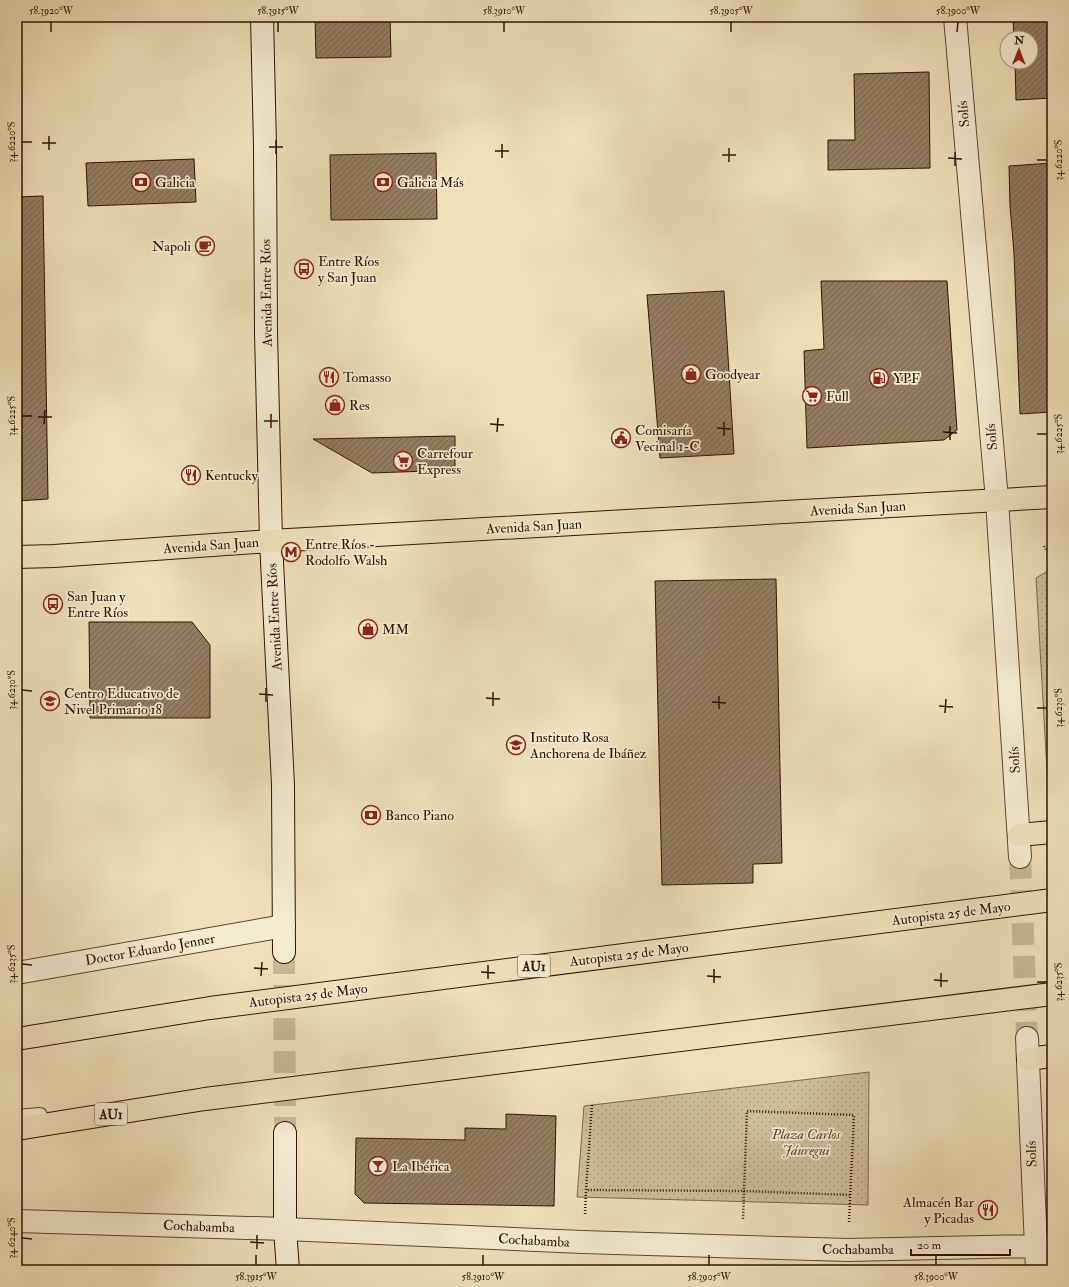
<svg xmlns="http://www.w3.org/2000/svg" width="1069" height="1287" font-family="'IM FELL Double Pica',serif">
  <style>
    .grass { fill: url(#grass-dots); stroke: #7f6850 }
    .building { fill: url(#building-hatch); stroke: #301305 }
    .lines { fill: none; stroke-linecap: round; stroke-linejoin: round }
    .street-tunnel { stroke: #c8b896; stroke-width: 22; stroke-dasharray: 22 11; stroke-linecap: butt }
    .secondary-tunnel { stroke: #c8b896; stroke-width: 22; stroke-dasharray: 22 11; stroke-linecap: butt }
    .lane-casing { stroke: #604632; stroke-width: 16 }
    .street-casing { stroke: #604632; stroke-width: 24 }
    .secondary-casing { stroke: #301305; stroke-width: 24 }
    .primary-casing { stroke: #301305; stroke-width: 24 }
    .highway-casing { stroke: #301305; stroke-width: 24 }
    .path { stroke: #301305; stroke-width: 2.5; stroke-dasharray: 1 2; stroke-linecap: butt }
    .lane { stroke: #f4ecd2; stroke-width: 14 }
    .street { stroke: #f4ecd2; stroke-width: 22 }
    .secondary { stroke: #f4ecd2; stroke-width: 22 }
    .primary { stroke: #eee1ba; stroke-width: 22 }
    .highway { stroke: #eee1ba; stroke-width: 22 }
    .highway-bridge-casing { stroke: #301305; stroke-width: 24; stroke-linecap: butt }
    .highway-bridge { stroke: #eee1ba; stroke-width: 22 }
    .ticks { fill: none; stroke: #301305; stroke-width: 1.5 }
    .labels { text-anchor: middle; stroke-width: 3.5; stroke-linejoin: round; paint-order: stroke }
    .shield { fill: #f4ecd2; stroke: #6b5442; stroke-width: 1 }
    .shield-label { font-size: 13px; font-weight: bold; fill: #301305 }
    .street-label { font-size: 14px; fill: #301305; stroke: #f4ecd2 }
    .poi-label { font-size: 14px; fill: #301305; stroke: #f4ecd2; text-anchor: start }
    .park-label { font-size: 14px; font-style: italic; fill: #5f4632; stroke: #f4ecd2 }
    .neatline { fill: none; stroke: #301305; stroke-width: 1.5 }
    .ticks-label { font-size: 10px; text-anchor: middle; fill: #301305 }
  </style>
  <defs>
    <pattern id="grass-dots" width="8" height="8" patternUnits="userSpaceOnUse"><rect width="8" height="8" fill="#cebe9b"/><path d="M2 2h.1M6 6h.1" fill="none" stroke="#b1a284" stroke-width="1.8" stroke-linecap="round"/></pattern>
    <pattern id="building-hatch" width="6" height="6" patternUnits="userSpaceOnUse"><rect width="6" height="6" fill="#937e63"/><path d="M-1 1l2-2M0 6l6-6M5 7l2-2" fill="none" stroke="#786650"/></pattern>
  </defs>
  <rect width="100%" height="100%" fill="#eee1ba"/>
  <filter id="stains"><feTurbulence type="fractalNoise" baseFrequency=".005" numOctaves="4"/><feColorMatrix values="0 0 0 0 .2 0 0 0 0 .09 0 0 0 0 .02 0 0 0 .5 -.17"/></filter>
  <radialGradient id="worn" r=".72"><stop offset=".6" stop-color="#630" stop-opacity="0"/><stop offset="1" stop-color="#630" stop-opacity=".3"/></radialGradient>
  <path class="grass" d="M 1046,572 L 1052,572 L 1052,806 L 1049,806 L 1036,578 Z
    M 869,1072 L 868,1205 L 577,1197 L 584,1106 Z"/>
  <path class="building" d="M 315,17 L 390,17 L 391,57 L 316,58 Z
    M 1013,17 L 1052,17 L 1052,98 L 1016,100 L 1015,62 L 1031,62 L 1031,38 L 1014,38 Z
    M 929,72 L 930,168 L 828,170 L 828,140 L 855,140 L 854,74 Z
    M 436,153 L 437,219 L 331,220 L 330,155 Z
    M 194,159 L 196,202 L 88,206 L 86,163 Z
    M 1052,163 L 1052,412 L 1020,414 L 1014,253 L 1010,206 L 1009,166 Z
    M 43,196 L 48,499 L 17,501 L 17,197 Z
    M 821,281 L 947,281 L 957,430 L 944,440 L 807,448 L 804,351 L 824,349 Z
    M 724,291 L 734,454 L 660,458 L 647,295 Z
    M 455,436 L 455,470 L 372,473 L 313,439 Z
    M 776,579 L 782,863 L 753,864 L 753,883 L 662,885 L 655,581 Z
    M 89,622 L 192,622 L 210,645 L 210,718 L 90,718 Z
    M 506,1114 L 556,1116 L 554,1206 L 364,1203 L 355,1194 L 356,1138 L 465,1140 L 465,1128 L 506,1129 Z"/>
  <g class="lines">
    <path class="street-tunnel" d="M 1020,857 L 1027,1038"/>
    <path class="secondary-tunnel" d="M 284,952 L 285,1133"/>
    <g class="lane-casing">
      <path id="lane" d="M 17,1117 L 40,1115"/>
    </g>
    <g class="street-casing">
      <path id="street" d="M 955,17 L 997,500 L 1020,857
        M 17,973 L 284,926
        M 1027,1038 L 1037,1270
        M 17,1221 L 285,1229 L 582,1242 L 848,1250 L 1035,1246 L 1052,1245"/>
    </g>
    <g class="secondary-casing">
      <path id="secondary" d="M 262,17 L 265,146 L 266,332 L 271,541 L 283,785 L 284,952
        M 285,1133 L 285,1229 L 288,1270"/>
    </g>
    <g class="primary-casing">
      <path id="primary" d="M 17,557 L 54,556 L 271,541 L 1052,497"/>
    </g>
    <g class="highway-casing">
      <path id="highway" d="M 1019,835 L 1052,832
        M 1028,1059 L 1052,1056
        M 17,1129 L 205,1099"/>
    </g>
    <path class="path" d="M 1044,546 L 1052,560
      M 592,1105 L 586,1190 L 744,1191 L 743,1219
      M 585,1214 L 586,1190
      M 849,1222 L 854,1115 L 747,1111 L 744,1191 L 851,1195"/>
    <use href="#lane" class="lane"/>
    <use href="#street" class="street"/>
    <use href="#secondary" class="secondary"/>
    <use href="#primary" class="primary"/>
    <use href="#highway" class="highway"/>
    <g class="highway-bridge-casing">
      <path id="highway-bridge" d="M 17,1039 L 210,1008 L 1052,900
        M 205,1099 L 1052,994"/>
    </g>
    <use href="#highway-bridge" class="highway-bridge"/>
  </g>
  <path class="ticks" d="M 51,32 L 51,22M 278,32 L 278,22M 504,32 L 504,22M 731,32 L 731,22M 957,32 L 958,22M 22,142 L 32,142M 42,143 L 56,143M 269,147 L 283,147M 49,150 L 49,136M 495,151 L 509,151M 276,154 L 276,140M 722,155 L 736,155M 502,158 L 502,144M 948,158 L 962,159M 1037,160 L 1047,160M 729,162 L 729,148M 955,166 L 955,152M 22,416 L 32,416M 38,417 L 52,417M 264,421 L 278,421M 44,424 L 45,410M 490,424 L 504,425M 271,428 L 271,414M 717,428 L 731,429M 497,432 L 498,418M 943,432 L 957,433M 1037,434 L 1047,434M 724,436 L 724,422M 950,440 L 950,426M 22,690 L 32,691M 259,694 L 273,695M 486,698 L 500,699M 266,702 L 266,688M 712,702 L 726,703M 493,706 L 493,692M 939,706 L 953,707M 1037,708 L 1047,708M 719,709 L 719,696M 945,713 L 946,699M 22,964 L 32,965M 254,968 L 268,969M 481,972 L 495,973M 261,976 L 262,962M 707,976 L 721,977M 488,979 L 488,965M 934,980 L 948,981M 1037,982 L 1047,982M 714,983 L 714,969M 941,987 L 941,973M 22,1238 L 32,1239M 250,1242 L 264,1243M 257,1249 L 257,1235M 256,1265 L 256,1255M 483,1265 L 483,1255M 709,1265 L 709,1255M 936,1265 L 936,1255"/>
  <defs>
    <g id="bank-ring" transform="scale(1)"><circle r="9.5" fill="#f4ecd2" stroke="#8f2418" stroke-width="1.5"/><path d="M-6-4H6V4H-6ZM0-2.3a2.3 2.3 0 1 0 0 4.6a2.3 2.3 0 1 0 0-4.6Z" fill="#8f2418"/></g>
    <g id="cafe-ring" transform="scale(1)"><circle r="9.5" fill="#f4ecd2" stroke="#8f2418" stroke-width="1.5"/><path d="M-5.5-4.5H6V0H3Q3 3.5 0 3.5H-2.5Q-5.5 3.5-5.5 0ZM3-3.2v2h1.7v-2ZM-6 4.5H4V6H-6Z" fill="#8f2418"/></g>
    <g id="bus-ring" transform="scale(1)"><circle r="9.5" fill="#f4ecd2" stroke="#8f2418" stroke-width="1.5"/><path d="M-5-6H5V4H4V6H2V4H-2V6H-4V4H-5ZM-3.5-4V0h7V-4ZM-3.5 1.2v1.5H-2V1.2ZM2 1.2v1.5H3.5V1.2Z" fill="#8f2418"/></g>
    <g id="shop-ring" transform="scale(1)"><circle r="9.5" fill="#f4ecd2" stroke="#8f2418" stroke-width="1.5"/><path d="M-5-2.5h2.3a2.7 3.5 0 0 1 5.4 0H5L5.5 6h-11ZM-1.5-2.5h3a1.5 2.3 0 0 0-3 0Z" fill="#8f2418"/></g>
    <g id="restaurant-ring" transform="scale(1)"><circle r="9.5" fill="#f4ecd2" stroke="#8f2418" stroke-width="1.5"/><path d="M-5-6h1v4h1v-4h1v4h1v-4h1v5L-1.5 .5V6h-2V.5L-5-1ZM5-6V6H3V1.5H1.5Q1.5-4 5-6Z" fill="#8f2418"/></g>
    <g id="fuel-ring" transform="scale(1)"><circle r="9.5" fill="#f4ecd2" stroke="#8f2418" stroke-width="1.5"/><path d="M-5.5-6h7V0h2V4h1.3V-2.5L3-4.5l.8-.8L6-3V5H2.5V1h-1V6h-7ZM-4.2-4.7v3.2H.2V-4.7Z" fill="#8f2418"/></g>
    <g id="supermarket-ring" transform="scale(1)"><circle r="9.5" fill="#f4ecd2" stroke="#8f2418" stroke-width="1.5"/><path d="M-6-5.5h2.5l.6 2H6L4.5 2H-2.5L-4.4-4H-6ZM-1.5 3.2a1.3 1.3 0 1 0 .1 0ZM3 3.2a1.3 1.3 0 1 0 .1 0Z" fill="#8f2418"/></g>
    <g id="civic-ring" transform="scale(1)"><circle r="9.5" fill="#f4ecd2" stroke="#8f2418" stroke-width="1.5"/><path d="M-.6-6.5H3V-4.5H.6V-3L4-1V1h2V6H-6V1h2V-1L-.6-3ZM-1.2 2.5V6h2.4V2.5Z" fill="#8f2418"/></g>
    <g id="metro-ring" transform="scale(1)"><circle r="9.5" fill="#f4ecd2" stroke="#8f2418" stroke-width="1.5"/><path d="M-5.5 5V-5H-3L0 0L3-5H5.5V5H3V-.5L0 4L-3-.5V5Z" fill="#8f2418"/></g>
    <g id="school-ring" transform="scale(1)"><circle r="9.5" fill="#f4ecd2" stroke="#8f2418" stroke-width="1.5"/><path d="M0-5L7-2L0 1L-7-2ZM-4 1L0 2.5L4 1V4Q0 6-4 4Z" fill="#8f2418"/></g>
    <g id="bar-ring" transform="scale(1)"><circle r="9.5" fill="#f4ecd2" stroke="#8f2418" stroke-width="1.5"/><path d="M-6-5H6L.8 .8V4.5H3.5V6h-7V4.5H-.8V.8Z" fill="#8f2418"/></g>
  </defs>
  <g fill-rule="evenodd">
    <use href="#bank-ring" x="141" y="182"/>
    <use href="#bank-ring" x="383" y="182"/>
    <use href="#cafe-ring" x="205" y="246"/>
    <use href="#bus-ring" x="304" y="269"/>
    <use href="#shop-ring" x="691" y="374"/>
    <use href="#restaurant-ring" x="329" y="377"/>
    <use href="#fuel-ring" x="879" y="378"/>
    <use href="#supermarket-ring" x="812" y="396"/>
    <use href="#shop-ring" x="335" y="405"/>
    <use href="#civic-ring" x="621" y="438"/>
    <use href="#supermarket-ring" x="403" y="461"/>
    <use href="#restaurant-ring" x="191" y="475"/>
    <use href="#metro-ring" x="291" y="552"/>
    <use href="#bus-ring" x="53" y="604"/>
    <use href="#shop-ring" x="368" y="629"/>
    <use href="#school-ring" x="50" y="701"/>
    <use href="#school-ring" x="516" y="745"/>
    <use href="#bank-ring" x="371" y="815"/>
    <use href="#bar-ring" x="378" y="1166"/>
    <use href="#restaurant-ring" x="988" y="1210"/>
  </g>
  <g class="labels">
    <g class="shield">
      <rect x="518" y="955" width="32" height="22" rx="3"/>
      <rect x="95" y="1103" width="32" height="22" rx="3"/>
    </g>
    <g class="shield-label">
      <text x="534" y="971">AU1</text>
      <text x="111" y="1119">AU1</text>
    </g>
    <g class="street-label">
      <text transform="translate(963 114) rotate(-95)" y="5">Solís</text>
      <text transform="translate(266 293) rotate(-91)" y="5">Avenida Entre Ríos</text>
      <text transform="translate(991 437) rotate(-95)" y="5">Solís</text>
      <text transform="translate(858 508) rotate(-3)" y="5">Avenida San Juan</text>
      <text transform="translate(534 526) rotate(-3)" y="5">Avenida San Juan</text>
      <text transform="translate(211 545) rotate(-4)" y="5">Avenida San Juan</text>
      <text transform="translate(274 617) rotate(-93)" y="5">Avenida Entre Ríos</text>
      <text transform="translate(1014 760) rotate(-94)" y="5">Solís</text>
      <text transform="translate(951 913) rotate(-7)" y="5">Autopista 25 de Mayo</text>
      <text transform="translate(150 949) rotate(-10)" y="5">Doctor Eduardo Jenner</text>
      <text transform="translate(629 954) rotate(-7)" y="5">Autopista 25 de Mayo</text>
      <text transform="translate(308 995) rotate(-7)" y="5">Autopista 25 de Mayo</text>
      <text transform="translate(1031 1154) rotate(-92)" y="5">Solís</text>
      <text transform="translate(199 1226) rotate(2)" y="5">Cochabamba</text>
      <text transform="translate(534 1240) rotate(3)" y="5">Cochabamba</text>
      <text x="858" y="1254">Cochabamba</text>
    </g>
    <g class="poi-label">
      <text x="155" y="187">Galicia</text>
      <text x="397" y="187">Galicia Más</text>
      <text x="191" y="251" text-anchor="end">Napoli</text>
      <text x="318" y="266">Entre Ríos<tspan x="318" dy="16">y San Juan</tspan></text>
      <text x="705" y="379">Goodyear</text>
      <text x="343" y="382">Tomasso</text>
      <text x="893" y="383">YPF</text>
      <text x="826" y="401">Full</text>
      <text x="349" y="410">Res</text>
      <text x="635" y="435">Comisaría<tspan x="635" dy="16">Vecinal 1-C</tspan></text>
      <text x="417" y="458">Carrefour<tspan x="417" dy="16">Express</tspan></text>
      <text x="205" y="480">Kentucky</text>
      <text x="305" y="549">Entre Ríos -<tspan x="305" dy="16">Rodolfo Walsh</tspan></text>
      <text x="67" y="601">San Juan y<tspan x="67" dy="16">Entre Ríos</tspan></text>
      <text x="382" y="634">MM</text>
      <text x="64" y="698">Centro Educativo de<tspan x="64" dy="16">Nivel Primario 18</tspan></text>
      <text x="530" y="742">Instituto Rosa<tspan x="530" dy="16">Anchorena de Ibáñez</tspan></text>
      <text x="385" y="820">Banco Piano</text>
      <text x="392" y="1171">La Ibérica</text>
      <text x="974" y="1207" text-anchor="end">Almacén Bar<tspan x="974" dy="16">y Picadas</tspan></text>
    </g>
    <g class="park-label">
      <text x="806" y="1139">Plaza Carlos<tspan x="806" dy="16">Jáuregui</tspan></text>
    </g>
  </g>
  <rect width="1069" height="1287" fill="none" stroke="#eee1ba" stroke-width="44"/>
  <g transform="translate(1019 50) rotate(1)"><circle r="19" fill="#f4ecd2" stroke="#a69580"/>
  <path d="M0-3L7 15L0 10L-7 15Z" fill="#8f2418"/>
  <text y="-6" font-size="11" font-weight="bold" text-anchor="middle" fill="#301305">N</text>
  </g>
  <path d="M911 1249v6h99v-6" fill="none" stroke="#301305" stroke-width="2"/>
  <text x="917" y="1249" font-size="12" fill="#301305" stroke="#f4ecd2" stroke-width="3" paint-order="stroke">20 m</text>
  <rect x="22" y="22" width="1025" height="1243" class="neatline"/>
  <g class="ticks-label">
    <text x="51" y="14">58.3920°W</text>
    <text x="278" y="14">58.3915°W</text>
    <text x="504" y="14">58.3910°W</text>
    <text x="731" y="14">58.3905°W</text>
    <text x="958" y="14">58.3900°W</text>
    <text transform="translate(11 142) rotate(-90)" y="4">34.6220°S</text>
    <text transform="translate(1058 160) rotate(-90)" y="4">34.6220°S</text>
    <text transform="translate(11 416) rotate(-90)" y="4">34.6225°S</text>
    <text transform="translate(1058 434) rotate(-90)" y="4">34.6225°S</text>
    <text transform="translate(11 690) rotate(-90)" y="4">34.6230°S</text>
    <text transform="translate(1058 708) rotate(-90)" y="4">34.6230°S</text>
    <text transform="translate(11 964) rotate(-90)" y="4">34.6235°S</text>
    <text transform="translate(1058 982) rotate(-90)" y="4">34.6235°S</text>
    <text transform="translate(11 1238) rotate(-90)" y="4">34.6240°S</text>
    <text x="256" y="1280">58.3915°W</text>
    <text x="483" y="1280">58.3910°W</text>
    <text x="709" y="1280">58.3905°W</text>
    <text x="936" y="1280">58.3900°W</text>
  </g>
  <rect width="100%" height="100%" filter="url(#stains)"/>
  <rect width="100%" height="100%" fill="url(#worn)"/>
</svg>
